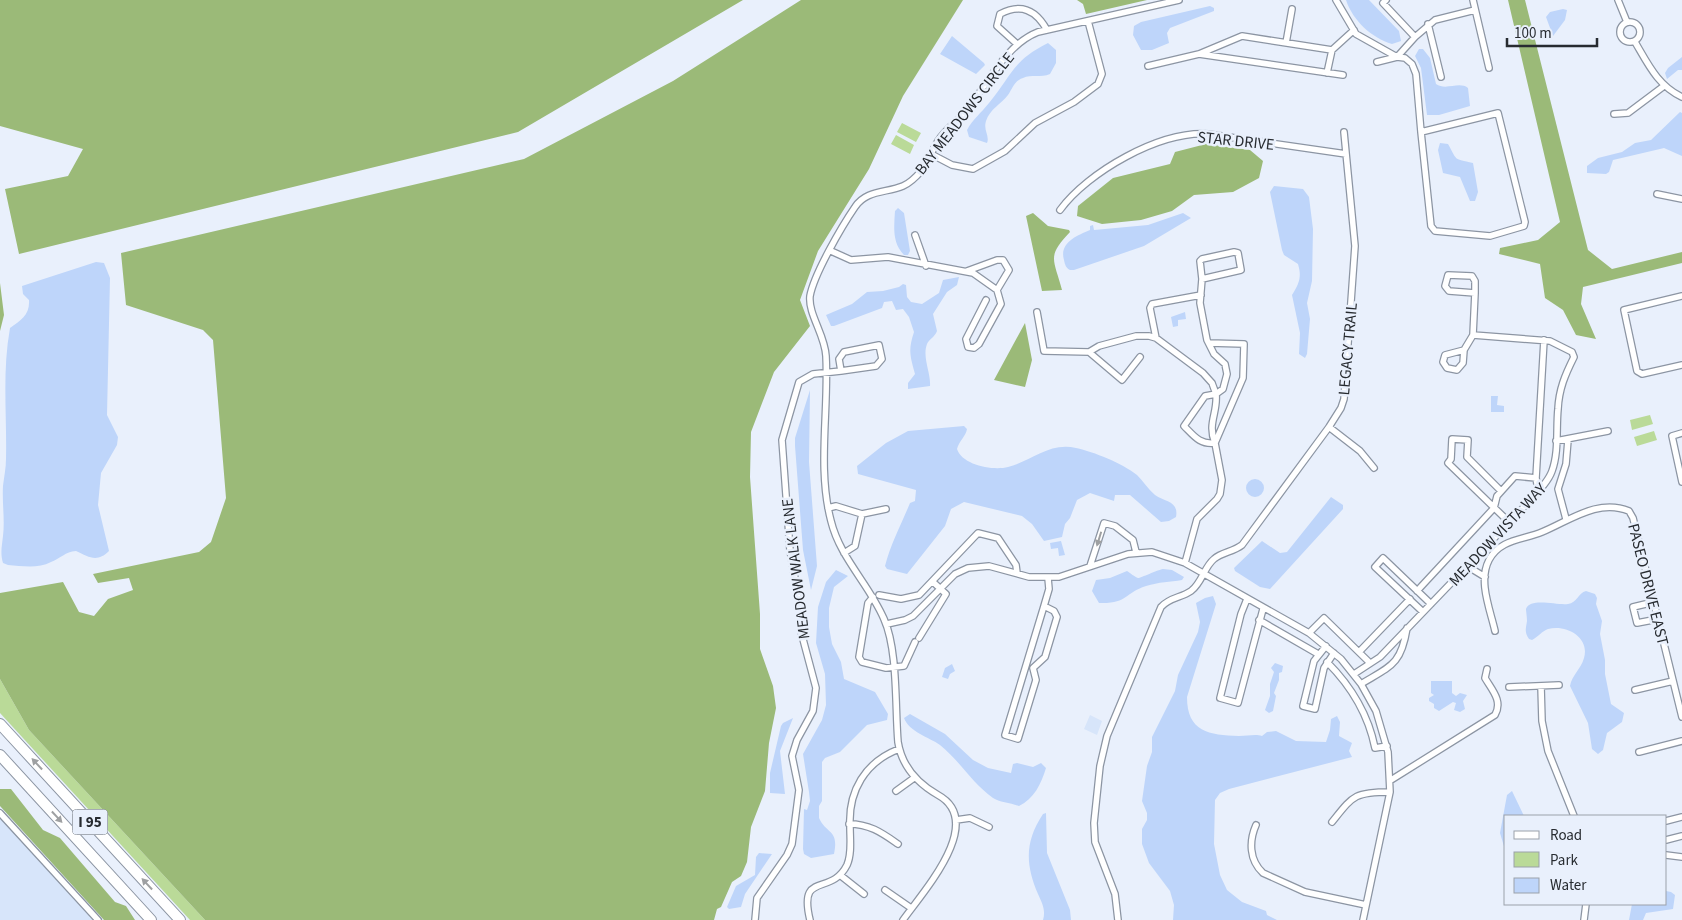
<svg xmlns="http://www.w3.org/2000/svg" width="1682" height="920" font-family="'Source Sans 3',sans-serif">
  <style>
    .built { fill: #d7e5fa }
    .green { fill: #bada98 }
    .forest { fill: #9bba78 }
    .water { fill: #bed5fa }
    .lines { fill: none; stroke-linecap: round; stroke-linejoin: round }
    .minor-casing { stroke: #8c95a3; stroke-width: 8 }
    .motorway-casing { stroke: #8c95a3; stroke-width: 12 }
    .minor { stroke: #fff; stroke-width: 5.5 }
    .motorway { stroke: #fff; stroke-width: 10 }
    .oneway { fill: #9ea0a2 }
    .labels { text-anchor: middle; stroke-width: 5; stroke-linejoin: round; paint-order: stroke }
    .shield { fill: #e9f0fc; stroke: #61666d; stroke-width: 1 }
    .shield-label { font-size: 15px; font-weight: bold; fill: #272b30 }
    .street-label { font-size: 16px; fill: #272b30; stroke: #e9f0fc }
  </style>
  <rect width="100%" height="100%" fill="#e9f0fc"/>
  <path class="built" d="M 1090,715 L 1102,721 L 1097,735 L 1084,729 Z
    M 0,818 L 93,920 L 0,920 Z"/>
  <path class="green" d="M 902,123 L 921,133 L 916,142 L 897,132 Z
    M 896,135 L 914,145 L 910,154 L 891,144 Z
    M 1650,415 L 1653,424 L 1632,430 L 1630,420 Z
    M 1654,431 L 1657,440 L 1637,446 L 1634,437 Z
    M 0,679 L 29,730 L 205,920 L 190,920 L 0,713 Z"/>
  <path class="forest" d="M 0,0 L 743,0 L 518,132 L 19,254 L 5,189 L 68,176 L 83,149 L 0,126 Z
    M 801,0 L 963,0 L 903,96 L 869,169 L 818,251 L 800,300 L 810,326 L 774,372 L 751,432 L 750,477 L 760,614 L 760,649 L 773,686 L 776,708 L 769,743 L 765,791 L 751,827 L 747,862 L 741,876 L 732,882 L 721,907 L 717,909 L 714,920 L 205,920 L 29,730 L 0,679 L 0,593 L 63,582 L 79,612 L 94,616 L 108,599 L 133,590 L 129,578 L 98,583 L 93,574 L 199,552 L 211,542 L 226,498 L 213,340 L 203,330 L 126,305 L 121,253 L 524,159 L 673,81 Z
    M 1077,0 L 1147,0 L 1086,14 L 1083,4 Z
    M 1508,0 L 1525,0 L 1588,250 L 1612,269 L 1682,252 L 1682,263 L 1583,287 L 1581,304 L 1596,339 L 1576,335 L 1563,310 L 1545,298 L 1540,264 L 1499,254 L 1500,248 L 1538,240 L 1560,222 Z
    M 1206,144 L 1250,150 L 1263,161 L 1259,178 L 1233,192 L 1194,195 L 1172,211 L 1141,220 L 1102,224 L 1077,216 L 1078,206 L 1113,178 L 1170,164 L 1175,152 Z
    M 1033,213 L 1048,226 L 1069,230 L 1070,232 C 1046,257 1054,259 1062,290 L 1042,291 L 1026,216 Z
    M 0,283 L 4,315 L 0,331 Z
    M 1025,323 L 1032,360 L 1025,387 L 994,380 Z
    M 0,789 L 11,789 L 43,830 L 60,838 L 115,902 L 126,906 L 135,920 L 104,920 L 0,806 Z"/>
  <path class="water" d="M 1346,0 L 1369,0 L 1399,31 L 1401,41 L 1392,44 C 1372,38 1353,21 1346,0 Z
    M 1210,6 L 1214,8 L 1214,11 L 1170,28 L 1167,33 L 1169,43 L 1152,50 L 1141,50 L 1133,35 L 1134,26 L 1141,22 Z
    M 1563,9 L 1567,10 L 1565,20 L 1553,36 L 1546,17 L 1550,12 Z
    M 952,36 L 984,63 L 985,65 L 976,74 L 940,54 Z
    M 1048,43 L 1056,50 L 1056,63 L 1050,74 C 1041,78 1031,74 1023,78 C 1014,81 1013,88 1008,95 C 1001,104 990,109 986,121 C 983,130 990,136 987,143 L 969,137 L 967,130 C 973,119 981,113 989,103 C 1012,75 1012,61 1048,43 Z
    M 1419,49 L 1423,49 L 1430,58 L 1436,84 C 1446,91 1459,81 1468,88 L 1470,106 L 1439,115 L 1427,115 L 1421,68 L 1415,56 Z
    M 1682,57 L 1682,70 L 1678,70 L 1667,79 L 1665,73 L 1668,68 Z
    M 1680,112 L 1682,113 L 1682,156 L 1664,148 L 1660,149 L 1613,160 L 1609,172 L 1606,174 L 1587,173 L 1587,166 L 1598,158 L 1622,152 L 1635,143 L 1651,140 Z
    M 1440,143 L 1448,144 C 1458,162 1453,158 1473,163 L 1478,192 L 1475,201 L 1470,201 L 1460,177 L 1443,173 L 1438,150 Z
    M 1274,186 L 1303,189 L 1309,197 L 1313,229 L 1312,281 L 1307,303 L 1310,319 L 1307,354 L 1305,358 L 1299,354 L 1300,333 L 1292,295 C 1299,284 1302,277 1298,264 L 1284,255 L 1282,250 L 1270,192 Z
    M 898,208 L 904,213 L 910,251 L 908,255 L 904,255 C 892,243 894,227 895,211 Z
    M 1183,213 L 1191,218 L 1144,246 L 1074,270 L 1070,270 C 1066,268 1065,265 1064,260 C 1059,243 1076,236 1090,230 L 1090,226 L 1093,225 L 1094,230 L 1148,225 Z
    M 96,262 L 104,263 L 110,278 L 107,415 L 118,437 L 117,445 L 101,473 L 98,505 L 109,551 C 97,563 89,557 76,551 C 65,552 61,558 51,562 C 38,569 22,566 8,565 L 3,563 C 0,553 2,546 3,536 C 5,520 2,503 3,486 C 4,477 6,468 6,459 C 7,415 2,372 10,328 C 21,320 30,315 29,300 L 23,294 L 22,286 Z
    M 959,277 L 957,285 L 947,292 L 933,314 L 937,331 C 935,337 929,339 927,344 C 922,357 931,373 930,386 L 908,389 L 908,383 L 915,374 C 910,356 908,350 914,332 L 909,317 L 903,309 L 896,310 L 892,301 L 884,302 L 882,308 L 834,326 L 831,326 L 826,315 L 852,304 L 867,292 L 883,291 L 899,287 L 903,284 L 906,285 L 907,297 L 911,302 L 922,304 L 939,293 L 943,280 Z
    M 1185,312 L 1186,319 L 1178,320 L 1178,326 L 1173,327 L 1171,317 Z
    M 810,390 L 809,462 L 817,566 L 811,590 L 803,550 L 795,446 L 795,438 Z
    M 1491,396 L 1498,396 L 1497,405 L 1504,406 L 1504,412 L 1491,412 Z
    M 964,426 L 967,429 C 966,436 959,441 957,449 C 962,465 993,471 1008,467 C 1032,461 1049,442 1076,448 C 1094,452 1122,463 1137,475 C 1143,481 1148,489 1155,495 C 1165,502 1179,501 1176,517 L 1169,521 L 1161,522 L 1130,495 L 1115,495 L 1114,501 L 1090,493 L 1077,500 L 1070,518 L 1065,524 L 1062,537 L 1044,541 L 1032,524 L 1022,516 L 964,502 L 951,509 L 945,526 L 907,574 L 887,569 L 885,566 C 891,543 901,525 910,503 L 915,501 L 916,490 L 858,474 L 857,466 L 886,443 L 908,431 Z
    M1246 488a9 9 0 1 1 18 0a9 9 0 1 1-18 0Z
    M 1331,497 L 1343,505 L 1343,509 L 1270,589 L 1260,587 L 1235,571 L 1234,568 L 1262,541 L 1280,553 L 1287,552 Z
    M 1061,541 L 1065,555 L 1059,556 L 1058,548 L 1051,549 L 1050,543 Z
    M 1163,569 L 1172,570 L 1184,577 L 1182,580 C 1170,582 1159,582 1146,586 C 1124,593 1128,604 1099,603 L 1092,591 L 1096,580 L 1110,578 L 1127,571 C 1130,573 1135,577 1138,578 C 1141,578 1157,570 1163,569 Z
    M 836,570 L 848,576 L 834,587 L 829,608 L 829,627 L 832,644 L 841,662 L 844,679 L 875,692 L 888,714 L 887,720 L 867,725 L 840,752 L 825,758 L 822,762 L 822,801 L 819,806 L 819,818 C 827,835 839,829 834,854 L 811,858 L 804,854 L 803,849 L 804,809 L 807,810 L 810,801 L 809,792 L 803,754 L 822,720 L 826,705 L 825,674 L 816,643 L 818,607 L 826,582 Z
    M 1586,591 L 1595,594 L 1597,598 L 1596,604 L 1602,621 L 1600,634 L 1605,660 L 1605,674 L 1611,704 L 1624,713 L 1622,722 L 1607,733 L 1603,750 L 1598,754 L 1592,749 L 1588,723 L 1570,686 C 1572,675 1581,669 1584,658 C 1590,638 1567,624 1548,629 C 1542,631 1538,637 1532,640 L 1529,639 C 1524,632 1526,628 1527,621 C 1527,617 1526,611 1526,609 C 1530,597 1559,606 1568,604 C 1577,603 1578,593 1586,591 Z
    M 1213,596 L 1216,604 L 1187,697 C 1187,732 1209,735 1239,736 C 1247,736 1256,734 1262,736 L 1267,732 L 1276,731 L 1296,741 L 1326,742 L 1330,730 L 1331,719 L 1337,716 L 1340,722 L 1339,736 L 1352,743 L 1349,751 L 1352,757 L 1229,789 L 1220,793 L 1215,800 L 1214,844 L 1220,875 L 1227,890 L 1242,902 L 1266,911 L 1267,915 L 1277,920 L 1173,920 L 1174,905 L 1170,891 L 1149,863 L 1142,844 L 1142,829 L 1147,820 L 1147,813 L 1142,801 L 1147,766 L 1152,752 L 1152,737 L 1175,691 L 1178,675 L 1198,632 L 1200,622 L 1196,603 L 1205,598 Z
    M 1275,663 L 1283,666 L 1282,672 L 1279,673 L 1279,680 L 1274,693 L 1276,696 L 1273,711 L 1269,713 L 1265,710 L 1270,696 L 1270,684 L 1274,672 L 1271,668 Z
    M 952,664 L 955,671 L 950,674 L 948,679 L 942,677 L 945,668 Z
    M 1431,681 L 1452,681 L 1452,693 L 1456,696 L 1460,693 L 1467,695 L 1463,701 L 1465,709 L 1460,712 L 1454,710 L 1456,703 L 1453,702 L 1439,711 L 1434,708 L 1434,704 L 1429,701 L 1429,698 L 1434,695 L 1431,693 Z
    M 910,714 L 945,734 L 973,760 L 988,768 L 1011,773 L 1013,764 L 1017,763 L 1033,767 L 1041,763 L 1046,768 C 1041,784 1034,799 1019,806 C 1011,803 999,802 993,798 C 972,783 960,761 940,745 C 929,737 909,732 904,718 Z
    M 793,718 L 780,751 L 785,794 L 770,793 L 770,773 L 781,726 L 783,723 Z
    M 1512,791 L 1524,816 L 1506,816 L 1506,853 L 1500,833 L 1507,795 Z
    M 1046,813 L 1047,853 L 1070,910 L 1071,920 L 1043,920 C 1046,910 1042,903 1038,894 C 1025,864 1025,841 1043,814 Z
    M 759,853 L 772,854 L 745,894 L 741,907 L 729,909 L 727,907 L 736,886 L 755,875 L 756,857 Z
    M 1666,891 L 1671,892 L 1675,895 L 1673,909 L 1646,913 L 1643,920 L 1629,920 L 1632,904 L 1666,904 Z"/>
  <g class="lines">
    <g class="minor-casing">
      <path id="minor" d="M 1336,0 L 1356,34 L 1397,57 L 1405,58 L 1412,64 L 1416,74 L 1421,132
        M 1386,0 L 1383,3 L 1415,37
        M 1473,0 L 1489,68
        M 1618,0 L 1627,22
        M1620 32a10 10 0 1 1 20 0a10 10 0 1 1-20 0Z
        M 1428,24 L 1441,77
        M 1635,42 C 1648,64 1658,86 1682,97
        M 1286,43 L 1292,9
        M 1017,44 L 997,26 L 1000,14 C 1021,3 1036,10 1047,30
        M 1199,54 L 1343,75
        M 1377,62 L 1397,57 L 1415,37 L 1435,20 L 1475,10
        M 1148,66 L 1199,54 L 1242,36 L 1332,50 L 1354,30
        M 1327,73 L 1332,50
        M 1498,113 L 1525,222 L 1524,226 L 1490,236 L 1435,231 L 1431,226 L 1421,132 Z
        M 1614,114 L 1628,113 L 1664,86
        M 931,154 L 952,165 L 973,169 L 1005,151 L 1035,123 L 1074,102 L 1098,84 L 1102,74 L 1088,21
        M 1657,194 L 1682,199
        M 1060,210 C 1088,172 1159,131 1208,134 L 1346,154
        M 915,235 L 926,266
        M 831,251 L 851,260 L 888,257 L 973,273 L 997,290 L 1001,304 L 979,344 L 974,348 L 968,347 L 966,339 L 986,300
        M 1234,252 L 1238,253 L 1241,270 L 1202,279 L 1200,261 L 1202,259 Z
        M 967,271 L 997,260 L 1003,260 L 1009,270 L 997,290
        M 1448,275 L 1472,276 L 1475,281 L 1475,293 L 1449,291 L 1445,286 Z
        M 1682,296 L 1624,310 L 1637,371 L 1642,374 L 1682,365
        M 1037,312 L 1044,351 L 1089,352 L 1099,346 L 1136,336 L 1149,336 L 1156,338 L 1203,373 L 1212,383 L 1216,394 L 1205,396 L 1184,426 C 1194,436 1200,445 1215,443 C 1207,423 1218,413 1216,394 L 1223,389 L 1227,374 L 1225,364 L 1214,354 L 1207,340 L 1200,303 L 1202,279
        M 1156,338 L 1150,308 L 1152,304 L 1201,295
        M 879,345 L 882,359 L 876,366 L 841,371 L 839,359 L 844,352 Z
        M 1464,350 L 1463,363 L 1457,370 L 1447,368 L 1443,362 L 1445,355 Z
        M 1464,350 L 1473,335 L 1475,293
        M 1089,352 L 1122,380 L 1140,357
        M 1329,427 L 1360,451 L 1374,468
        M 1682,433 L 1672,436 L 1682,482
        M 1556,441 L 1608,431
        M 1538,490 L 1536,478 L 1544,340
        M 1501,491 L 1467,457 L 1468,440 L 1452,439 L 1451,459 L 1448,463 L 1509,522
        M 828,508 L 836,506 L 862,514 L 886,509
        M 1566,519 L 1558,489 L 1566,464 L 1568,440
        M 844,553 L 855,546 L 862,514
        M 1185,563 L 1197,519 L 1217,499 L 1220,494 L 1222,480 L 1215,443 L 1243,378 L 1244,344 L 1209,343
        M 1090,566 L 1104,523 L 1115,526 L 1133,540 L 1136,552
        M 1467,566 L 1485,577
        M 1417,591 L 1494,508 L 1497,496 L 1515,476 L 1536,478
        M 879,595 L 901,599 L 919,595 L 978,533 L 998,538 L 1016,565 L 1017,573
        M 873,597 L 868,603 L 859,657 L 862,662 L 886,668 L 904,666 L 915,642
        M 1247,599 L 1241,614 L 1220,698 L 1238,703 L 1263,609
        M 1654,602 L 1633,607 L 1637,623 L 1658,619
        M 1044,606 L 1054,611 L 1057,617 L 1045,657 L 1033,668 L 1036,680 L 1018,739 L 1005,735 Z
        M 1044,606 L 1049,589 L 1048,578
        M 1423,612 L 1375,567 L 1383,558 L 1431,604
        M 1259,620 L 1318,654
        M 887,624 L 905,620 L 913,616 L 955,574 L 968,568 L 989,566 L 1029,577 L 1059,577 L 1128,554 L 1152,552 L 1185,563 L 1309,633 L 1341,659 L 1361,684 L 1376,711 L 1388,752 L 1390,792 L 1363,920
        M 1495,631 C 1490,609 1478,581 1489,560 C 1500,539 1523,540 1542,532 C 1569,521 1598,498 1629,511 L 1633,518 L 1682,717
        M 1309,633 L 1324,618 L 1370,663
        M 919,638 L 946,594 L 933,582
        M 1326,646 L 1314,661 L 1303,706 L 1315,709 L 1324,668 L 1334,653
        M 1359,652 L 1410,599
        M 1327,662 C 1351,686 1368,713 1375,748 L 1387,746
        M 1354,674 L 1380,657 L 1523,508 C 1532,497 1547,485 1552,471 C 1559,452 1556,429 1558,409 C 1559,389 1565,375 1574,357 L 1572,352 L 1550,341 L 1473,335
        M 1361,684 C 1391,666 1401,665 1407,628
        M 1541,686 L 1542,721 L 1548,751 L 1574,816
        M 1509,687 L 1559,685
        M 1635,690 L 1673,681
        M 1639,752 L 1682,741
        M 1391,780 L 1495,715 C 1503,701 1492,690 1485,678 L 1487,669
        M 896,791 L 914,778
        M 0,813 L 98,920
        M 956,820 L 970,818 L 989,827
        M 1666,821 L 1682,817
        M 1332,822 C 1353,796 1354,792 1390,792
        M 849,824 C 870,824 882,833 898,844
        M 1256,825 C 1249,841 1249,860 1263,873 L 1305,892 L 1366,905
        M 1666,840 L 1682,836
        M 1666,855 L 1682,857
        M 840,875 L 864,894
        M 885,890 L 911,908
        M 755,920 L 757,898 L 787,855 L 792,844 L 799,790 L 792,756 L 797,740 L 813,711 L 816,688 L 800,628 L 801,613 L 790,550 L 782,440 L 799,382 L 813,374 L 841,371
        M 810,920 C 798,870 831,897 847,865 C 852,854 850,839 850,827 C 848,791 865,762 899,749
        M 903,920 C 922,893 987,822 938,795 C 917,783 902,767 898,742 C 895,707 898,650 884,619 C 869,584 840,558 831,521 C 817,468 829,410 826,356 C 825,335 808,314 810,296 C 814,274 842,226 855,207 C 866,190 886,193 903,186 C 910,183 917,176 922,170 C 929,161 932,150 938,141 C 945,129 958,121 966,111 C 988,84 1005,45 1038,32 L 1179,0
        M 1118,920 L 1115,894 L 1095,842 L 1094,823 L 1100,766 L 1107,736 L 1161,607 C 1170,597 1181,598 1191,591 C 1202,583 1204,567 1214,559 C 1222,552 1233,552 1242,545 L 1329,427 L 1341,408 L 1344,399 L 1355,246 L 1344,132
        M 1584,920 L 1586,904"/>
    </g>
    <g class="motorway-casing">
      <path id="motorway" d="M 0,724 L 180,920
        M 0,755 L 151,920"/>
    </g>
    <use href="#minor" class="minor"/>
    <use href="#motorway" class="motorway"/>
  </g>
  <defs><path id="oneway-solid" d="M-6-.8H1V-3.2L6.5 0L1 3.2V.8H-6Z" transform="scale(1.25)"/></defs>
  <g class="oneway">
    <use href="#oneway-solid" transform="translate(1099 539) rotate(107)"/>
    <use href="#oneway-solid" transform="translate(37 764) rotate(-133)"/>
    <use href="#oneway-solid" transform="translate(57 817) rotate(47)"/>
    <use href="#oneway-solid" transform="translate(147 884) rotate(-133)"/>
  </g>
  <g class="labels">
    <rect class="shield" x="72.5" y="809.5" width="35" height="25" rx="4"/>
    <g class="shield-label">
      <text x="90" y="827">I 95</text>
    </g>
    <g class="street-label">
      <text transform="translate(964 113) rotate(-52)" y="6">BAY MEADOWS CIRCLE</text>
      <text transform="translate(1236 140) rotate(6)" y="6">STAR DRIVE</text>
      <text transform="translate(1347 349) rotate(-85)" y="6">LEGACY TRAIL</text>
      <text transform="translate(1497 534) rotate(-47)" y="6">MEADOW VISTA WAY</text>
      <text transform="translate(795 569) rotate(-97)" y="6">MEADOW WALK LANE</text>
      <text transform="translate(1649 584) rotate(76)" y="6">PASEO DRIVE EAST</text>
    </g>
  </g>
  <rect x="1504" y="815" width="162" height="90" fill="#e9f0fc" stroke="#9ba1aa"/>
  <rect x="1514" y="831" width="25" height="8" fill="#ffffff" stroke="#9ba1aa"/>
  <text x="1550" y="840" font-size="15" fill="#272b30">Road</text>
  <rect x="1514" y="852" width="25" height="15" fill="#bada98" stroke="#9ba1aa"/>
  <text x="1550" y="865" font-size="15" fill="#272b30">Park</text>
  <rect x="1514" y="878" width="25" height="15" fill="#bed5fa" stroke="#9ba1aa"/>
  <text x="1550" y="890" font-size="15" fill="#272b30">Water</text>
  <path d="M1507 38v8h90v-8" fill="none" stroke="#272b30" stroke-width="2.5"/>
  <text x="1514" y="38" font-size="15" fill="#272b30" stroke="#e9f0fc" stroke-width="4" paint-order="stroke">100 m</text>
</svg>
